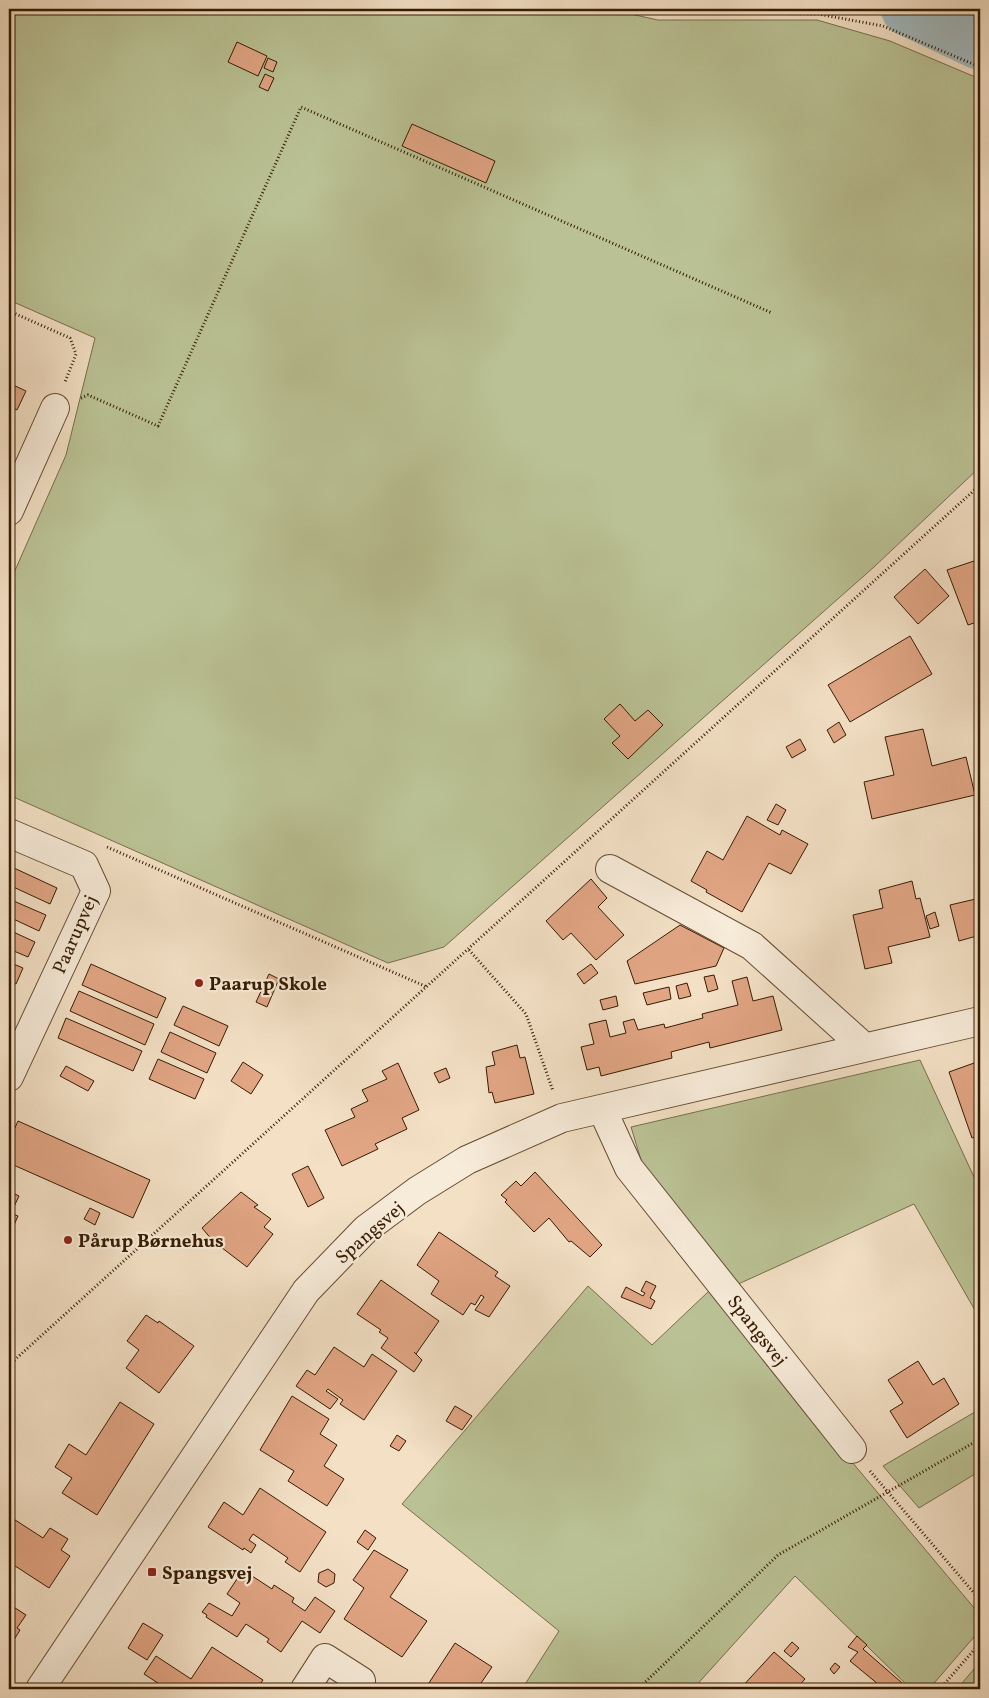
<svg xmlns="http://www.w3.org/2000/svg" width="989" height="1698" font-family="Vollkorn,serif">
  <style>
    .green { fill: #bac295; stroke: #786e4b }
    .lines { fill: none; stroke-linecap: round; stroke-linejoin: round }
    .river { stroke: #a1bac0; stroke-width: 54 }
    .building { fill: #e1a584; stroke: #361b01 }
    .minor-casing { stroke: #654c32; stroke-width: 30 }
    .path { stroke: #361b01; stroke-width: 3; stroke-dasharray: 1 2.5; stroke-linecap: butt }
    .minor { stroke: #f7ebd9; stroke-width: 28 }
    .poi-dot { fill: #8f2418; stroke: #f7ebd9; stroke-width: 2 }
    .labels { text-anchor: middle; stroke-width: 4.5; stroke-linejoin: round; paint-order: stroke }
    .street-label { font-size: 19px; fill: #361b01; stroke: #f7ebd9 }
    .poi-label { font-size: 19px; font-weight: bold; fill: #361b01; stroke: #f7ebd9; text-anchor: start }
  </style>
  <rect width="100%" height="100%" fill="#f3e0c5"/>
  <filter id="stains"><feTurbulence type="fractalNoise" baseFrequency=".004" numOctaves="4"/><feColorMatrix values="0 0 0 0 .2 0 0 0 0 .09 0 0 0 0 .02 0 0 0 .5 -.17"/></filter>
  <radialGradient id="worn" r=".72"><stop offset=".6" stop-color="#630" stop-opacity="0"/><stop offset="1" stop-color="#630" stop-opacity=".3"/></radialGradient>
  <path class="green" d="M 9,9 L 608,9 L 658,20 L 817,20 L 890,41 L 980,79 L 980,467 L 874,567 L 444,947 L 388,963 L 9,795 L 9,584 L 66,455 L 95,338 L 9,300 Z
    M 920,1060 L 980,1190 L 980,1319 L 914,1204 L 734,1286 L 648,1183 L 631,1127 Z
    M 588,1286 L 652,1345 L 709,1291 L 980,1615 L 980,1630 L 929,1689 L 911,1689 L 795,1576 L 693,1689 L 522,1689 L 559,1631 L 402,1504 Z
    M 980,1409 L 980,1471 L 919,1508 L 883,1466 Z
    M 980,1662 L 980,1689 L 957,1689 Z"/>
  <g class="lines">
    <path class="river" d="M 908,9 L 980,43"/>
  </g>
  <path class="building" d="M 237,42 L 267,56 L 258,76 L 228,62 Z
    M 268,58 L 277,62 L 273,72 L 264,68 Z
    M 265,74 L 274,78 L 268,91 L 259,87 Z
    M 412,124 L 495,161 L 486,183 L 402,146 Z
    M 11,384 L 26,391 L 17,410 L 9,406 Z
    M 980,559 L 980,621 L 968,625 L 947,570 Z
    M 925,569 L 949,596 L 918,624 L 894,597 Z
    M 910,636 L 932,674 L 850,722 L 828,685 Z
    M 620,704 L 635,721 L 648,710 L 663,725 L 628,759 L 612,743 L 620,736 L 604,719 Z
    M 839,722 L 846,735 L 834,743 L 827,730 Z
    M 923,729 L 932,766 L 966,757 L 975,795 L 872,819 L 864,782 L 894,775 L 885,737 Z
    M 800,739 L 806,750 L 792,758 L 786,747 Z
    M 776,804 L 786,810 L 778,825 L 767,820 Z
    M 747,816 L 780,835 L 782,830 L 808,844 L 791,874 L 769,863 L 742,912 L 706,892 L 707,890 L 691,881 L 707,851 L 723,860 Z
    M 14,868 L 57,888 L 50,904 L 9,885 L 9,878 Z
    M 591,879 L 607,898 L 598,907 L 624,935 L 596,960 L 571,933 L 563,940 L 546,921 Z
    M 912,881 L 916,899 L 920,898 L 930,937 L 888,947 L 892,963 L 865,969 L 853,915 L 883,908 L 879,890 Z
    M 980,898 L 980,935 L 959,941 L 950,905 Z
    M 9,899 L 46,915 L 39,931 L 9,917 Z
    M 935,912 L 939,926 L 930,929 L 926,916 Z
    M 680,925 L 724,948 L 716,966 L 635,984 L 627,961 Z
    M 9,930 L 35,942 L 28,957 L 9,949 Z
    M 9,962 L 23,968 L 16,984 L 9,981 Z
    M 91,964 L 166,998 L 157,1018 L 82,985 Z
    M 591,964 L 598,973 L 584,984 L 577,974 Z
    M 269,974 L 279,979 L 267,1007 L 256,1002 Z
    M 714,975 L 718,989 L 708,992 L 704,977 Z
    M 747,977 L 753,1001 L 773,996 L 782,1030 L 710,1048 L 709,1042 L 671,1052 L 672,1058 L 601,1076 L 599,1067 L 587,1070 L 581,1047 L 594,1044 L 589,1024 L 606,1020 L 610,1037 L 626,1033 L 623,1022 L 634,1019 L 638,1030 L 664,1024 L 665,1028 L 703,1018 L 702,1014 L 738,1005 L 732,981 Z
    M 687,983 L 691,996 L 679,999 L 676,986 Z
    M 669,987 L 671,999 L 647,1005 L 643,993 Z
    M 79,991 L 154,1024 L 145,1045 L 70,1011 Z
    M 616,996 L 618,1006 L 603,1010 L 600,1000 Z
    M 183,1006 L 228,1026 L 219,1046 L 174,1025 Z
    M 66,1018 L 142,1051 L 133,1071 L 58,1038 Z
    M 170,1032 L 216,1053 L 207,1073 L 161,1052 Z
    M 517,1045 L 520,1058 L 525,1057 L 534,1094 L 495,1103 L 492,1092 L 489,1093 L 486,1067 L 495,1065 L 492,1052 Z
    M 158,1059 L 204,1079 L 195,1099 L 149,1079 Z
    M 243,1062 L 263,1075 L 251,1094 L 231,1081 Z
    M 977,1062 L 980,1069 L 980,1135 L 972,1138 L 949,1072 Z
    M 398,1063 L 419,1110 L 402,1118 L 407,1129 L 375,1144 L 378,1149 L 342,1166 L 325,1130 L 355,1117 L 351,1109 L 368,1101 L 362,1090 L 387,1079 L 382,1071 Z
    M 66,1066 L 94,1081 L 88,1091 L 60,1076 Z
    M 446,1068 L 450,1078 L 439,1083 L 434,1073 Z
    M 18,1121 L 150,1180 L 133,1218 L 9,1163 L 9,1141 Z
    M 308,1166 L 324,1198 L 308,1207 L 292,1174 Z
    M 535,1172 L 602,1245 L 590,1257 L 571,1241 L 569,1242 L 549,1218 L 534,1232 L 505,1202 L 507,1200 L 501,1195 L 516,1181 L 521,1186 Z
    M 9,1191 L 19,1196 L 11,1213 L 18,1216 L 9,1236 Z
    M 241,1192 L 258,1205 L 254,1207 L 271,1219 L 264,1227 L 273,1234 L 247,1267 L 213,1241 L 202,1228 Z
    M 90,1208 L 100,1213 L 95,1225 L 84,1219 Z
    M 439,1232 L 498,1272 L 495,1276 L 510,1286 L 489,1317 L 475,1310 L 484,1297 L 481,1295 L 475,1305 L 471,1303 L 463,1315 L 431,1294 L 439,1281 L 417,1265 Z
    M 381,1280 L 439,1321 L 416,1354 L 414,1352 L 422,1360 L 414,1372 L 381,1348 L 388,1338 L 379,1332 L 381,1330 L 357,1314 Z
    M 646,1281 L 656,1286 L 650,1298 L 655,1301 L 651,1309 L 621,1297 L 626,1287 L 643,1296 L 645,1293 L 641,1291 Z
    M 146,1315 L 158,1323 L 159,1321 L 194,1346 L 159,1393 L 126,1368 L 139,1350 L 127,1341 Z
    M 334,1347 L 364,1367 L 372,1354 L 397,1371 L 364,1420 L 340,1404 L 343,1400 L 328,1389 L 326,1391 L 338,1399 L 330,1409 L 296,1386 L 307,1370 L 315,1375 Z
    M 918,1361 L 933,1385 L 944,1378 L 959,1404 L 907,1438 L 890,1411 L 903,1403 L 888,1380 Z
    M 292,1396 L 329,1419 L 320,1434 L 337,1445 L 324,1466 L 344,1479 L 327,1506 L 288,1481 L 294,1471 L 260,1450 Z
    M 120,1402 L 154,1424 L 97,1515 L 62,1493 L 72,1478 L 55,1467 L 69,1444 L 86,1455 Z
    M 455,1406 L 472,1416 L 462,1430 L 446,1421 Z
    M 397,1435 L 406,1441 L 399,1451 L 390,1446 Z
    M 260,1488 L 326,1532 L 300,1572 L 285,1562 L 288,1558 L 253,1534 L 249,1540 L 256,1545 L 251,1553 L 244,1548 L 243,1550 L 208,1527 L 224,1502 L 243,1515 Z
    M 9,1516 L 43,1538 L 50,1528 L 68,1539 L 61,1550 L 70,1556 L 49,1588 L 9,1562 Z
    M 365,1530 L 376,1538 L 368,1550 L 357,1542 Z
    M 374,1550 L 408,1570 L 390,1597 L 427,1621 L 402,1657 L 344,1619 L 364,1588 L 353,1580 Z
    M 328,1569 L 335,1574 L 334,1583 L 326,1587 L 318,1582 L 319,1573 Z
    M 243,1570 L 272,1589 L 274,1585 L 294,1598 L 292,1602 L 305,1611 L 315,1597 L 335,1611 L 320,1633 L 302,1621 L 281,1652 L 267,1642 L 269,1639 L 246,1624 L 237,1637 L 206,1617 L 207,1615 L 202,1612 L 209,1603 L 232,1616 L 240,1603 L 227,1594 Z
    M 9,1604 L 26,1615 L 17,1628 L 20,1630 L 9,1648 Z
    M 143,1623 L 163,1635 L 147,1660 L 128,1648 Z
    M 857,1636 L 867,1645 L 863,1649 L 909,1689 L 884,1689 L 850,1661 L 858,1652 L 848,1647 Z
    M 792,1642 L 799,1648 L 791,1657 L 784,1651 Z
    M 455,1643 L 492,1667 L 477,1689 L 425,1689 Z
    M 212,1647 L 263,1680 L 257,1689 L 167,1689 L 144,1674 L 156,1656 L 191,1679 Z
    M 774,1652 L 805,1679 L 796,1689 L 740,1689 Z
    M 835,1663 L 840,1667 L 834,1674 L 830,1669 Z"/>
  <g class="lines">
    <g class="minor-casing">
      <path id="minor" d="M 9,511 L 55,408
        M 9,833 L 84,865 L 96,891 L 9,1077
        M 610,869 L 752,946 L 864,1047
        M 602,1109 L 629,1168 L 852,1449
        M 40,1689 L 306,1291 L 366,1229 L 417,1191 L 467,1160 L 562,1118 L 980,1021
        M 305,1689 L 325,1658 L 361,1681"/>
    </g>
    <path class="path" d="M 643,9 L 659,12 L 818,14 L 883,26 L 980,67
      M 9,311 L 70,338 L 76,354 L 65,382
      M 81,398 L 88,395 L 158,426 L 301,107 L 772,313
      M 107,847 L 427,987
      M 469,950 L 526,1014 L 553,1091
      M 9,1365 L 980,485
      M 870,1471 L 980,1600
      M 638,1689 L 778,1555 L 980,1439
      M 940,1689 L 980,1643"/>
    <use href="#minor" class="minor"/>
  </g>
  <g class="poi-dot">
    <circle cx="199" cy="983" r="5"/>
    <circle cx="68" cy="1240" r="5"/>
    <rect x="147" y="1567" width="10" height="10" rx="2.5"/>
  </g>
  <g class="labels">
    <g class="street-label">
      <text transform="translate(74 934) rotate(-66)" y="7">Paarupvej</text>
      <text transform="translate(369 1232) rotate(-41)" y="7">Spangsvej</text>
      <text transform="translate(758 1330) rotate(52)" y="7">Spangsvej</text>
    </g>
    <g class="poi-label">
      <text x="209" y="990">Paarup Skole</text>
      <text x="78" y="1247">Pårup Børnehus</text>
      <text x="162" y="1579">Spangsvej</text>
    </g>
  </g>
  <rect width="989" height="1698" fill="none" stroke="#f3e0c5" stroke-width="30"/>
  <rect x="10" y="10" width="969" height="1678" fill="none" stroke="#361b01" stroke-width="2.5"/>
  <rect x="15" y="15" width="959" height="1668" fill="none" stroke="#361b01"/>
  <rect width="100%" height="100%" filter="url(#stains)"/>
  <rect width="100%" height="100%" fill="url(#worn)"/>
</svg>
